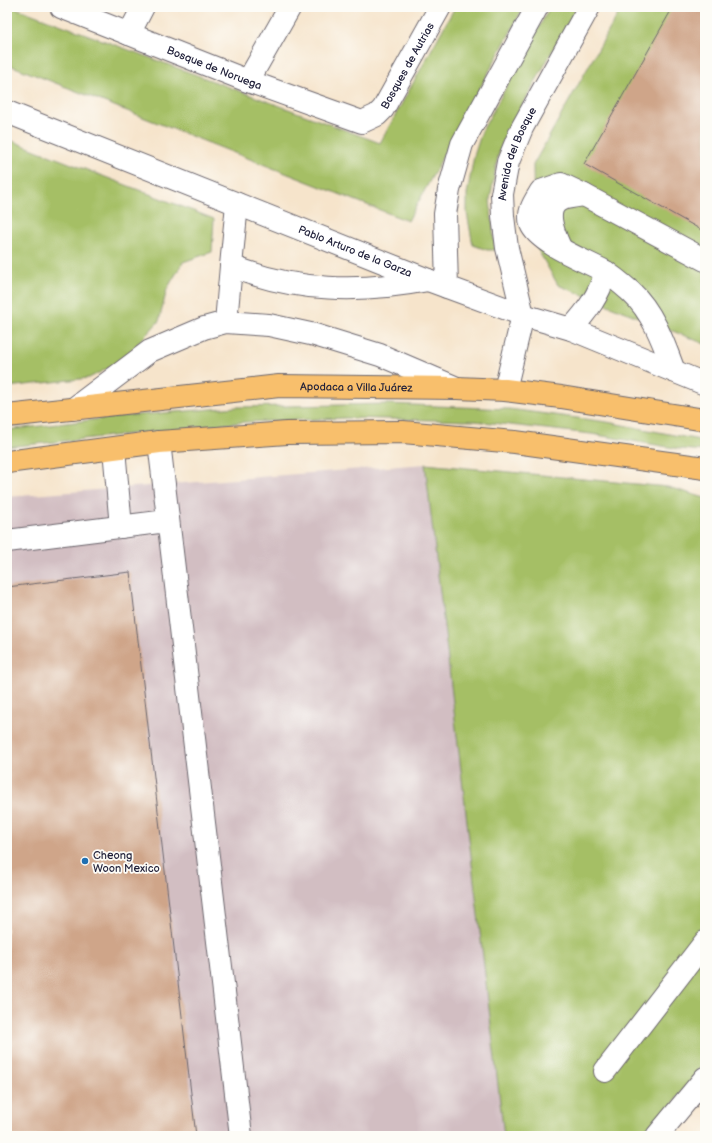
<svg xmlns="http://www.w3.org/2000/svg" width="712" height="1143" font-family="'Balsamiq Sans',sans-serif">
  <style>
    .industrial { fill: #d2bec2 }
    .green { fill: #a5bf65; stroke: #647050 }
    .building { fill: #cfa589 }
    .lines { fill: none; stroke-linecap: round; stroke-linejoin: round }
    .minor-casing { stroke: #6c666d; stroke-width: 24 }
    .major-casing { stroke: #6c666d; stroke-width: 24 }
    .minor { stroke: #fff; stroke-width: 22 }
    .major { stroke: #f8bf6c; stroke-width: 22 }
    .poi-dot { fill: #1f6fb2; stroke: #fdfcf7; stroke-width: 1.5 }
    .labels { text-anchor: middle; stroke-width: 3.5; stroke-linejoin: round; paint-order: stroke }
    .street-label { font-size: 11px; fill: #22223b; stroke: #fdfcf7 }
    .poi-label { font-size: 11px; fill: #22223b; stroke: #fdfcf7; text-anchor: start }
  </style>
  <rect width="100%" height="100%" fill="#fdfcf7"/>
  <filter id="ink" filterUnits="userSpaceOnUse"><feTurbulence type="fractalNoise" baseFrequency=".025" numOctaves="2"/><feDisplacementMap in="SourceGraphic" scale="8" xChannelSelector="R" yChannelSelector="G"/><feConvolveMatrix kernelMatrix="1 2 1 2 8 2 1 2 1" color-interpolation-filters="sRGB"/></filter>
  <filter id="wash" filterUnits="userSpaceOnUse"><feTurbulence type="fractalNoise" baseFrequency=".012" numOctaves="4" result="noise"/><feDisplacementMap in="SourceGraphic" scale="16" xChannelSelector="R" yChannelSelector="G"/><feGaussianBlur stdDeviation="0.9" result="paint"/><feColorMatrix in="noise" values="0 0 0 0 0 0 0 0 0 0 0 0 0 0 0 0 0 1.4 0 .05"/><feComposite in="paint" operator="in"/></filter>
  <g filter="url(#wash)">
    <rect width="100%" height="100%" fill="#f6e4cb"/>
    <path class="industrial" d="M 425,464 L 505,1136 L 7,1136 L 7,497 Z"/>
    <path class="green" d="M 7,7 L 13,7 L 380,143 L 455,7 L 524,7 L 408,221 L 7,64 Z
      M 550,7 L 577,7 L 504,138 L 498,156 L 490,199 L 495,250 L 487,250 L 473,245 L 467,213 L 467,194 L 474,156 L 482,131 Z
      M 622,7 L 705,7 L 705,344 L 558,285 L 534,243 L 533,165 Z
      M 7,139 L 214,219 L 212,252 L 183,262 L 167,289 L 159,321 L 122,361 L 89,378 L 7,387 Z
      M 389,404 L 509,409 L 607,422 L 705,441 L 705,451 L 680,449 L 591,434 L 474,421 L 346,418 L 245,422 L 7,447 L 7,430 L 125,416 L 237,407 Z
      M 425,464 L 668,487 L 705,498 L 705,1062 L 648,1136 L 504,1136 Z"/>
    <g id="blocks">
      <path class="building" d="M 673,7 L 705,7 L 705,232 L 584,164 Z
        M 130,572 L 196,1136 L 7,1136 L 7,587 Z"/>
    </g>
  </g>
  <g filter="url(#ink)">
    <use href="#blocks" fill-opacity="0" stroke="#6c666d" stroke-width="1"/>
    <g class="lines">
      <g class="minor-casing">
        <g id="minor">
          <path id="s1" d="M 61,7 L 248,81 L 362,122 L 377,115 L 383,109 L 440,7"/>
          <path d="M 129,34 L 143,7"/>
          <path d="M 248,81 L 290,7"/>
          <path id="s2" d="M 7,112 L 428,280 L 523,315 L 571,329 L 705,384"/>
          <path d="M 237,204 L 231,266 C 296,292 360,293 428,280"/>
          <path d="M 560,247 C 554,234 542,207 562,199 C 569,197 577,196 584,195"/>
          <path d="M 447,287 L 445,214 L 449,190 L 462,144 L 537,7"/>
          <path d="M 226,322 L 231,266"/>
          <path d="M 571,329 C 588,310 598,297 606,272"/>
          <path d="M 674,371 C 664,344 653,312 631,292 C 623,285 614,277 604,271 C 586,261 538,243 531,224 C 527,211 535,201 541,191 L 561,184 L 584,195 L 705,260"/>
          <path id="s3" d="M 505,390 L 523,315 L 507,248 L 503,216 L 502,194 L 508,162 L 522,128 L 589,7"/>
          <path d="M 73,409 L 150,351 L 204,328 L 226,322 L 269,325 L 315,335 L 380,355 L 457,388"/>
          <path d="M 159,442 L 241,1136"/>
          <path d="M 114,449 L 121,527"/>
          <path d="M 7,541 L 167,521"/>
          <path d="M 605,1071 L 705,942"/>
          <path d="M 657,1136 L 705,1078"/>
        </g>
      </g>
      <g class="major-casing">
        <g id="major">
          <path id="s4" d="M 7,416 L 279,386 L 457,388 L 505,390 L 561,397 L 705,420"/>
          <path d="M 7,462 L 159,442 L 287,433 L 403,432 L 515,442 L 705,468"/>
        </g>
      </g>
      <use href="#minor" class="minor"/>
      <use href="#major" class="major"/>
    </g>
  </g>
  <circle class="poi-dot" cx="85" cy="861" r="4"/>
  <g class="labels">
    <g class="street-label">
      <text dy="4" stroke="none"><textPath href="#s1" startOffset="397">Bosques de Autrias</textPath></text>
      <text dy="4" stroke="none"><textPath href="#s1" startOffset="165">Bosque de Noruega</textPath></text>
      <text dy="4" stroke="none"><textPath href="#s3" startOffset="243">Avenida del Bosque</textPath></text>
      <text dy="4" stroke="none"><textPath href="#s2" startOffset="375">Pablo Arturo de la Garza</textPath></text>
      <text dy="4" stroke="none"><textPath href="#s4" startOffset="351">Apodaca a Villa Juárez</textPath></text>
    </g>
    <g class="poi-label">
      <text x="93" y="859">Cheong<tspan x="93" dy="13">Woon Mexico</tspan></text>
    </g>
  </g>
  <rect width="712" height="1143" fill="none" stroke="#fdfcf7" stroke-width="24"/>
</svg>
